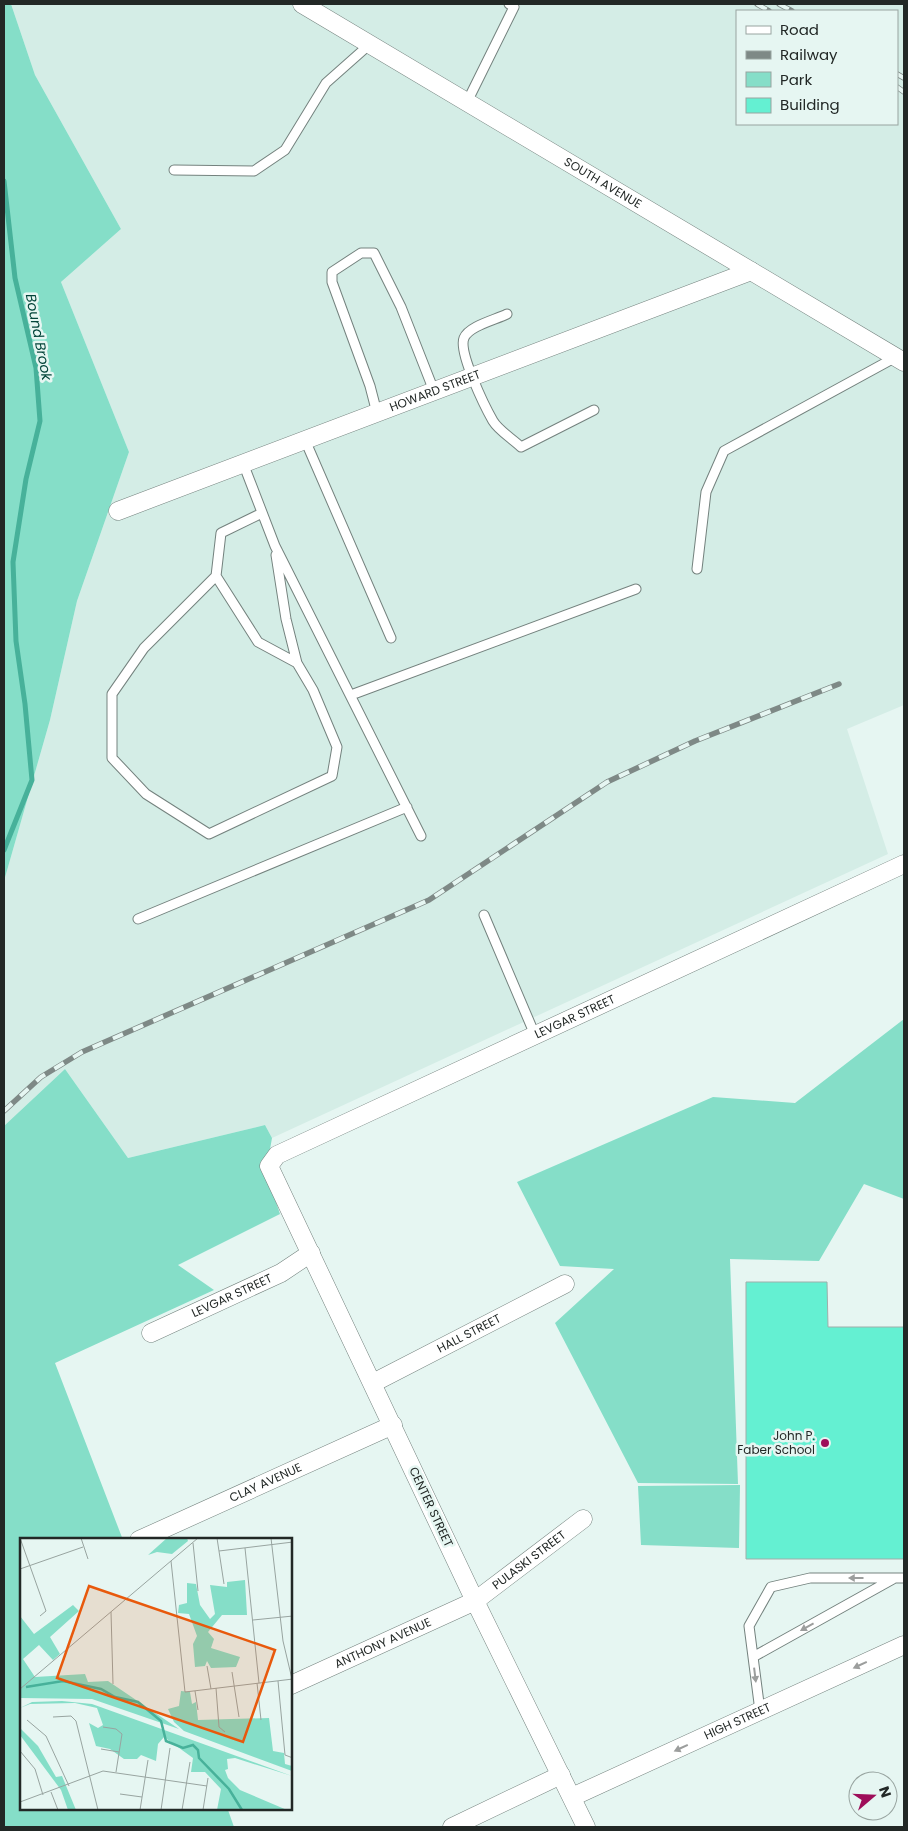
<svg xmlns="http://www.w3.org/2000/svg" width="908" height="1831" font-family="Poppins,sans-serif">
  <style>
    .built { fill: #d4ede6; fill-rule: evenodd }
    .green { fill: #85dec8 }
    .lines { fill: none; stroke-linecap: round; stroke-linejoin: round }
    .stream { stroke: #47b19a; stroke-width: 5 }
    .building { fill: #64f0d2; stroke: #9faeaa }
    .service-casing { stroke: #74827e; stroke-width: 11 }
    .minor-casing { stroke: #74827e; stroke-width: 19 }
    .service { stroke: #fff; stroke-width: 9 }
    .minor { stroke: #fff; stroke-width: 18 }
    .rail-casing { stroke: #7e8986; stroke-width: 5.5 }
    .rail { stroke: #e6f6f2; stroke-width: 4; stroke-dasharray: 11; stroke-linecap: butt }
    .oneway { fill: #9c9e9d }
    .poi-dot { fill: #9e0e5a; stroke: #e6f6f2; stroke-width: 2 }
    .labels { text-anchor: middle; stroke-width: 5; stroke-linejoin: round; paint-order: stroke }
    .street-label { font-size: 12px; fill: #222826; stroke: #e6f6f2 }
    .poi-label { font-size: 12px; fill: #222826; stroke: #e6f6f2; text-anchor: end }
    .water-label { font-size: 14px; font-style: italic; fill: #024439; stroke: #e6f6f2 }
    .inset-river { fill: none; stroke: #47b19a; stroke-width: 2.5 }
    .inset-road { fill: none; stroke: #98a4a0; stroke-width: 1 }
    .view { fill: #e8590c; fill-opacity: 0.15; stroke: #e8590c; stroke-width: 2.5 }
    .inset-edge { fill: none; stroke: #222826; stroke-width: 2.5 }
  </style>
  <rect width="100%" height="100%" fill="#e6f6f2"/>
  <path class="built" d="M 11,4 L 904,4 L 904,705 L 847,729 L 888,854 L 272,1138 L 265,1125 L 128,1158 L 65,1069 L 4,1126 L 4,881 L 50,720 L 77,601 L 129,452 L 61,282 L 121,229 L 35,75 ZM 737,11 L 897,11 L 897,124 L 737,124 Z"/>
  <path class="green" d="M 4,4 L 11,4 L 35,75 L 121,229 L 61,282 L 129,452 L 77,601 L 50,720 L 4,881 Z
    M 904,1019 L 904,1199 L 864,1184 L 819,1261 L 730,1259 L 738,1484 L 638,1483 L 555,1323 L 614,1269 L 560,1266 L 517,1182 L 713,1097 L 795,1103 Z
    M 65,1069 L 128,1158 L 265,1125 L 272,1138 L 266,1172 L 280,1214 L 178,1265 L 214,1290 L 55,1363 L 123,1540 L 21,1540 L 21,1810 L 228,1810 L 234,1827 L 4,1827 L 4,1126 Z
    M 740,1485 L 739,1548 L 641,1545 L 638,1486 Z"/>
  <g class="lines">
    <path class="stream" d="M 4,181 L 15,278 L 36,368 L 40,421 L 26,479 L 13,562 L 16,641 L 25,704 L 32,780 L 4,850"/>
  </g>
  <path class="building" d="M 746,1282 L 827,1282 L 828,1327 L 904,1327 L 904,1559 L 746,1559 Z"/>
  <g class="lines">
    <g class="service-casing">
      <path id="service" d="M 467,102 L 514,7 L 509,4
        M 174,170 L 254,171 L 285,150 L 326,83 L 370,44
        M 507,314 C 495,320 469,326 464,338 C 458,352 485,407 493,421 C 499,431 513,439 521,447 L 594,410
        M 377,413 L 370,386 L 332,282 L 332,272 L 361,253 L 374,253 L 401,307 L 434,391
        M 305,440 L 391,638
        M 243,463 L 275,546 L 421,836
        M 276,555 L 286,619 L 297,663
        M 697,569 L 706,492 L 724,451 L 896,357
        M 216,576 L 258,642 L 297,663 L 313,690 L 337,747 L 332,776 L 209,834 L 146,794 L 112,758 L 112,694 L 144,648 L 216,576 L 221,533 L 262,513
        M 351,695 L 636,589
        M 484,915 L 535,1035
        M 138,919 L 407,807
        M 753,1657 L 893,1579
        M 760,1711 L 749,1626 L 771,1587 L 810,1578 L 904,1578"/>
    </g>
    <g class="minor-casing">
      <g id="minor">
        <path id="s1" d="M 302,4 L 904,362"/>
        <path id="s2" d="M 118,511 L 751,271"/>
        <path id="s3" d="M 151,1333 L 281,1273 L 311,1253"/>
        <path id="s4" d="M 373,1383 L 565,1284"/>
        <path id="s5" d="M 139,1540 L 393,1425"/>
        <path id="s6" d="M 291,1685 L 475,1601 L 583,1519"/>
        <path id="s7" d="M 572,1797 L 904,1645"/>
        <path d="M 452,1827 L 561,1775"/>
        <path id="s8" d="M 586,1827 L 475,1601 L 269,1166 L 277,1155 L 904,864"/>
      </g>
    </g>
    <use href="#service" class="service"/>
    <use href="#minor" class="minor"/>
    <g class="rail-casing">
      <path id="rail" d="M 757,4 L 769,11
        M 779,4 L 792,11
        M 897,74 L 904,78
        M 897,87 L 904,92
        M 4,1111 L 41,1077 L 82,1052 L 429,900 L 607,782 L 695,741 L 839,684"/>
    </g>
    <use href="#rail" class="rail"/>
  </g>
  <defs><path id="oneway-solid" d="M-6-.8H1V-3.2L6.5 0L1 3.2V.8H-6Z" transform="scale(1.25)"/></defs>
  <g class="oneway">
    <use href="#oneway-solid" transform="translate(856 1578) rotate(180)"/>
    <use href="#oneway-solid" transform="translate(807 1627) rotate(151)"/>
    <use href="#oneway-solid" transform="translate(860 1665) rotate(155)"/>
    <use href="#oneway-solid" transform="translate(755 1675) rotate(83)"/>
    <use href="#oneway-solid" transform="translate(681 1748) rotate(155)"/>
  </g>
  <circle class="poi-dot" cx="825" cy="1443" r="5"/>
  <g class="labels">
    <g class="street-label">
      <text dy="4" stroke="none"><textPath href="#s1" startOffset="350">SOUTH AVENUE</textPath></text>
      <text dy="4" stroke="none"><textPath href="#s2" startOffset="339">HOWARD STREET</textPath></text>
      <text dy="4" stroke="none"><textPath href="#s8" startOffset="1075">LEVGAR STREET</textPath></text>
      <text dy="4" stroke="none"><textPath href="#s3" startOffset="89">LEVGAR STREET</textPath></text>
      <text dy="4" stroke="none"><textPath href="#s4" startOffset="108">HALL STREET</textPath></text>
      <text dy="4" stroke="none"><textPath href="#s5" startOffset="139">CLAY AVENUE</textPath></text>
      <text transform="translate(431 1507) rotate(65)" y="4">CENTER STREET</text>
      <text dy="4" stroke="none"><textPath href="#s6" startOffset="270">PULASKI STREET</textPath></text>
      <text dy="4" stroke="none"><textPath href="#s6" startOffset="101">ANTHONY AVENUE</textPath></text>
      <text dy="4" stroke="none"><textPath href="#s7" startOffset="182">HIGH STREET</textPath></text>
    </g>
    <g class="poi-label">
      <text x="815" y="1440">John P.<tspan x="815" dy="14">Faber School</tspan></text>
    </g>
    <g class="water-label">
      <text transform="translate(39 337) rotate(79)" y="5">Bound Brook</text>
    </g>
  </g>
  <g transform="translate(20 1538)">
    <rect width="272" height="272" fill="#e6f6f2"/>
    <path d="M 147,0 L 167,0 L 168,3 L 152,16 L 137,14 L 128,17 ZM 225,42 L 227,77 L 202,77 L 188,94 L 194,101 L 191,110 L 220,119 L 216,129 L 191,130 L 187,123 L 185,128 L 175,129 L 173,106 L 177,98 L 169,76 L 158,75 L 159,67 L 167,65 L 167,45 L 176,46 L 180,67 L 190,81 L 195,76 L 190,47 L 207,49 L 207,44 ZM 53,67 L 59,73 L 30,99 L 40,116 L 33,122 L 19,107 L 3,121 L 15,139 L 65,136 L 68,144 L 88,143 L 159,191 L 72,161 L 0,160 L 0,78 L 14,96 ZM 161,153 L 170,154 L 172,166 L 176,164 L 178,182 L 249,180 L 253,213 L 264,215 L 265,226 L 272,228 L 272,233 L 164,193 L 154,184 L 148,171 L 159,168 ZM 42,163 L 72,166 L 272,238 L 215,220 L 207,221 L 208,231 L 205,232 L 208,240 L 220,252 L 267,272 L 197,272 L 201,251 L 185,234 L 171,234 L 173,220 L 144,199 L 138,206 L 136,223 L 121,217 L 117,221 L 104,221 L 90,211 L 76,208 L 69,185 L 78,190 L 83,187 L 77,170 L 55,165 L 10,166 L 0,170 L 12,164 ZM 0,190 L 18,208 L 36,239 L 42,238 L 56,272 L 48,272 L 41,252 L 0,197 Z" fill="#85dec8"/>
    <path class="inset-river" d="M 6,149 L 43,143 L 81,151 L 95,159 L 118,164 L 141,183 L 146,203 L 163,210 L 173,207 L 178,212 L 179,220 L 209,251 L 222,272"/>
    <path class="inset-road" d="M 0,0 L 26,73 L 20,78M 61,0 L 68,21M 197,0 L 204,46M 251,0 L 263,103 L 272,141M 173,5 L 178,53M 225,10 L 239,145M 199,13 L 273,4M 151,23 L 165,154 L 273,141M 0,31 L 63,9M 91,74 L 93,146M 233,82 L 273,78M 187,128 L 191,151M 212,134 L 219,179M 258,143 L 265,217 L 273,220M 237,145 L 241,182M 196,150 L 199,189 L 205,194M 0,151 L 178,0M 175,153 L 178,172M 33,179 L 51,178 L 56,183 L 78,272M 7,182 L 26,198 L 49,248M 83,189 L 96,191 L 102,196 L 96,234M 81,211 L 99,214M 0,213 L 15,231 L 23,257M 31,254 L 38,272M 100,256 L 122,259M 0,264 L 83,233 L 187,248M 120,272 L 128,222M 141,272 L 150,210M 162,272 L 170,224M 183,272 L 188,240"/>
    <path class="view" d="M 69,48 L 255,112 L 223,204 L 37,140 Z"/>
    <rect width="272" height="272" class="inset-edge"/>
  </g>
  <rect width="908" height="1831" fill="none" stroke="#222826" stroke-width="10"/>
  <rect x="736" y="10" width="162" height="115" fill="#e6f6f2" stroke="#98a4a0"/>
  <rect x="746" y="26" width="25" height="8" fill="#ffffff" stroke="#98a4a0"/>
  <text x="780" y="35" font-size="15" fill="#222826">Road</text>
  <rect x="746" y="51" width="25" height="8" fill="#7e8986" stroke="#98a4a0"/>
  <text x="780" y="60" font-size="15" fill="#222826">Railway</text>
  <rect x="746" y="72" width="25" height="15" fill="#85dec8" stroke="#98a4a0"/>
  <text x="780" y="85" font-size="15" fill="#222826">Park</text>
  <rect x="746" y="98" width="25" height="15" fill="#64f0d2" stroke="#98a4a0"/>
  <text x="780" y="110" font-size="15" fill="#222826">Building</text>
  <g transform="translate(873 1796) rotate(71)"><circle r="24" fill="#e6f6f2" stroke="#98a4a0"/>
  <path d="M0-4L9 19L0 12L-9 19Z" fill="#9e0e5a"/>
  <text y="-8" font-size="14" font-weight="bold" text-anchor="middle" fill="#222826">N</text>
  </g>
</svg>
